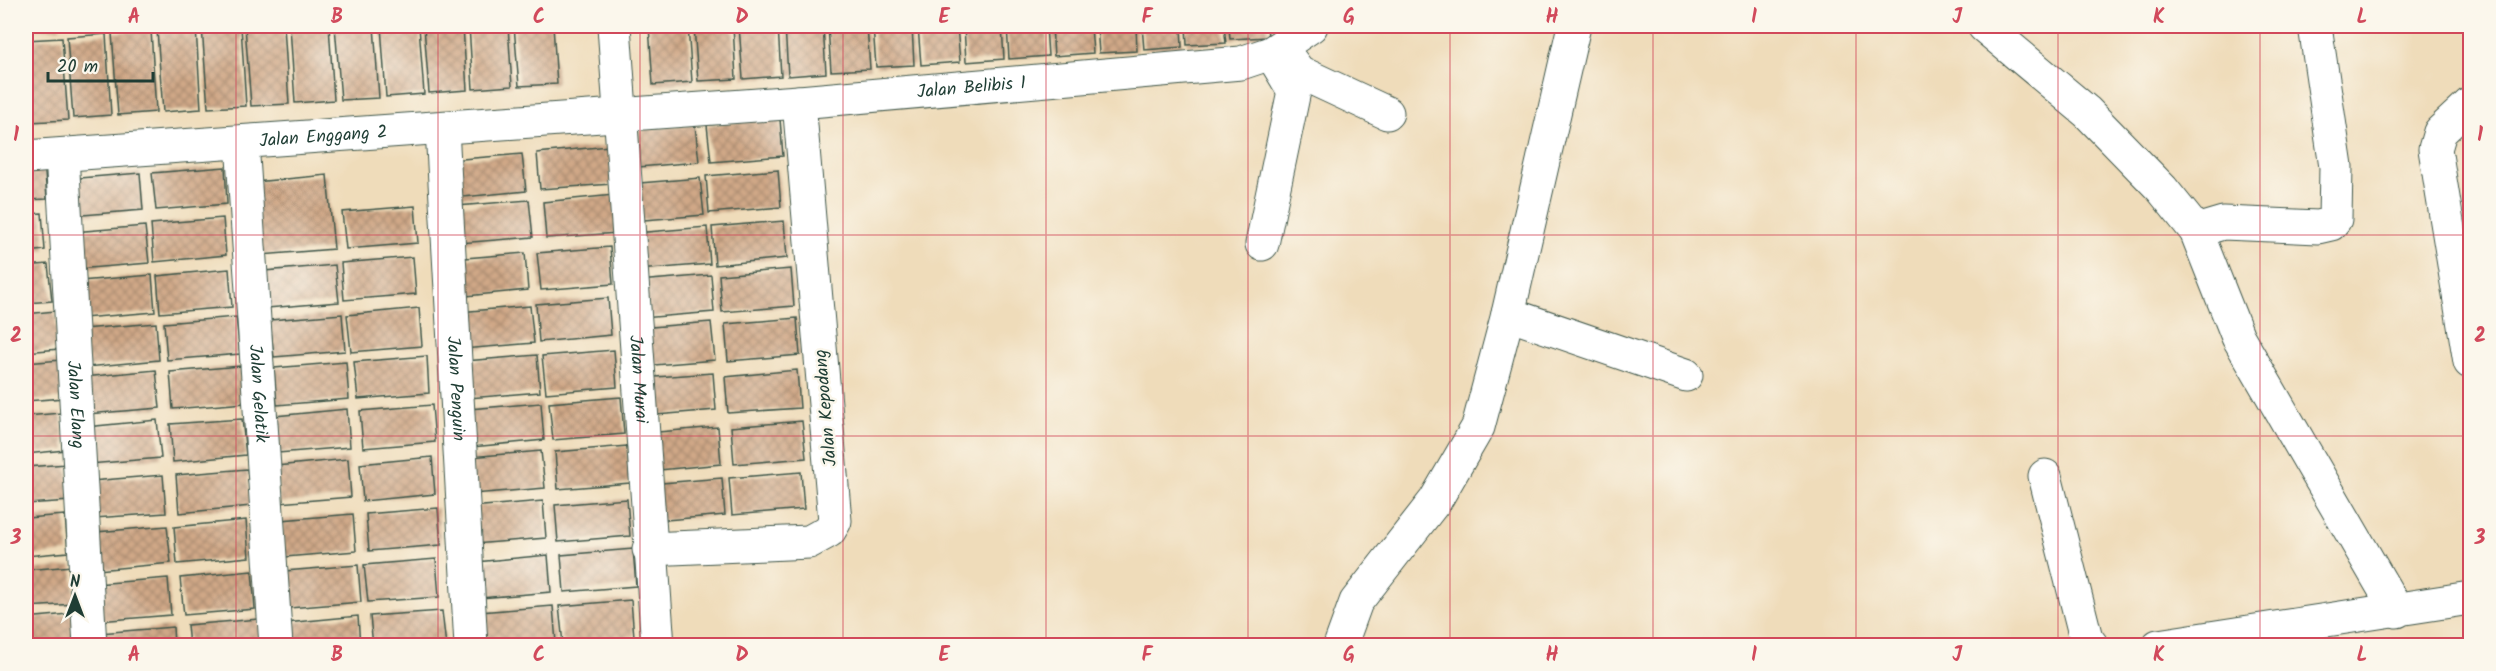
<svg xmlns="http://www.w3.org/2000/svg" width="2496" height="671" font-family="Kalam,sans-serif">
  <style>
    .building { fill: url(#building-cross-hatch) }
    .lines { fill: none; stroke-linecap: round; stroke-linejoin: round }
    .street-casing { stroke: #3e5548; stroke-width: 35 }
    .street { stroke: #fff; stroke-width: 33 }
    .grid { fill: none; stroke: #d1495b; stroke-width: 1.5; stroke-opacity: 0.55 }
    .labels { text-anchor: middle; stroke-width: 5; stroke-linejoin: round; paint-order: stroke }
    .street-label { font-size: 18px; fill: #1f3d34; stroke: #fbf7ec }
    .neatline { fill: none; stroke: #d1495b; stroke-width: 2 }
    .grid-label { font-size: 20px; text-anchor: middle; font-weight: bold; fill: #d1495b }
  </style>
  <defs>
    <pattern id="building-cross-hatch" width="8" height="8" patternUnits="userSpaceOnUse" patternTransform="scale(1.5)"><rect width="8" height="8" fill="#d0a887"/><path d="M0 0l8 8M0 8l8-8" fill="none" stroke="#a88a6f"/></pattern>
  </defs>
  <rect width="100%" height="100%" fill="#fbf7ec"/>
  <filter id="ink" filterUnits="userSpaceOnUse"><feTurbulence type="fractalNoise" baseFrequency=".0167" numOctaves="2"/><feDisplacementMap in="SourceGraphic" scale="12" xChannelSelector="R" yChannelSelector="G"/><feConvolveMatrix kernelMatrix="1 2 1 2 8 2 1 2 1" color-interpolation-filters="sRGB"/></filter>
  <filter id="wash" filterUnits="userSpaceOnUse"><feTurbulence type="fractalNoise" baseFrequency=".008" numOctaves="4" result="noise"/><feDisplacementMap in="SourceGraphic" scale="24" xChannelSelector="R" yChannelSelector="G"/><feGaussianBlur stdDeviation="1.35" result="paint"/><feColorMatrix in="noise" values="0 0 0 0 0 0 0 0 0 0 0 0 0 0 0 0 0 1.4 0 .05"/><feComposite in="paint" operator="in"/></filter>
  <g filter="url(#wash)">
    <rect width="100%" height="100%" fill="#efdcba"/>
    <g id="blocks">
      <path class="building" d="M 26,26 L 60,26 L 61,28 L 26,30 Z
        M 241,26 L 246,106 L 208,108 L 202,27 Z
        M 245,26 L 284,26 L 289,104 L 251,106 Z
        M 290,26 L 329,26 L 334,100 L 295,103 Z
        M 335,26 L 374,26 L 379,98 L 341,100 Z
        M 381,26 L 419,26 L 424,94 L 386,97 Z
        M 424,26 L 463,26 L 467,90 L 429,93 Z
        M 469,26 L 508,26 L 512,86 L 473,89 Z
        M 514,26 L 553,26 L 557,84 L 519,86 Z
        M 649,26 L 688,26 L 692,82 L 653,85 Z
        M 694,26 L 733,26 L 736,79 L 698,81 Z
        M 739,26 L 778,26 L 781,76 L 743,79 Z
        M 785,26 L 823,26 L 826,73 L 788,76 Z
        M 828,26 L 867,26 L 870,69 L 831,71 Z
        M 873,26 L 912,26 L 914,65 L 876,67 Z
        M 918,26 L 957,26 L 960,62 L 921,65 Z
        M 964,26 L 1002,26 L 1004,59 L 966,62 Z
        M 1007,26 L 1046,26 L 1048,56 L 1009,59 Z
        M 1052,26 L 1091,26 L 1093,53 L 1054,56 Z
        M 1097,26 L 1136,26 L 1137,51 L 1099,53 Z
        M 1142,26 L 1181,26 L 1182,47 L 1144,50 Z
        M 1186,26 L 1224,26 L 1226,43 L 1187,45 Z
        M 1229,26 L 1267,26 L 1268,37 L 1230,39 Z
        M 196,28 L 201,109 L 163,112 L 157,30 Z
        M 151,30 L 156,112 L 118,115 L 112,33 Z
        M 106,34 L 111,115 L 73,118 L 67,37 Z
        M 62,38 L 68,120 L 30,122 L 26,40 Z
        M 780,119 L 783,156 L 711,162 L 707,125 Z
        M 695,125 L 699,162 L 626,168 L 623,131 Z
        M 609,146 L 612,184 L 540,189 L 537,153 Z
        M 522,154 L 526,191 L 453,198 L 450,160 Z
        M 44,161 L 47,199 L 26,200 L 26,163 Z
        M 225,167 L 227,204 L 156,210 L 152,173 Z
        M 778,170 L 781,207 L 709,213 L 706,176 Z
        M 140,173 L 143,210 L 71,216 L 68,179 Z
        M 327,175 L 334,249 L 261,255 L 255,182 Z
        M 700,178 L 704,215 L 632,221 L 628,184 Z
        M 614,195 L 618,233 L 546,238 L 543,202 Z
        M 529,200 L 533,237 L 460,243 L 457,206 Z
        M 415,206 L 418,243 L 346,249 L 342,212 Z
        M 42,213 L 45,250 L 26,252 L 26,214 Z
        M 223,218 L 226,255 L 154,262 L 151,224 Z
        M 784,221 L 787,258 L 715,265 L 712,227 Z
        M 145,226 L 149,263 L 77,269 L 73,232 Z
        M 707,227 L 710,264 L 638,270 L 635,233 Z
        M 610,247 L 613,284 L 541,290 L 537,253 Z
        M 525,253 L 528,290 L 456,297 L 453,259 Z
        M 413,257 L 416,294 L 344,300 L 341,263 Z
        M 48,264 L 52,301 L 26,303 L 26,266 Z
        M 335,265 L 339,302 L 267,308 L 264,271 Z
        M 229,269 L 232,307 L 160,313 L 157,276 Z
        M 791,269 L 794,306 L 722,312 L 719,275 Z
        M 152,275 L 155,312 L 83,318 L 80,281 Z
        M 711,275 L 714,312 L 642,318 L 638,281 Z
        M 608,298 L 611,335 L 539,342 L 536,304 Z
        M 530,306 L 534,343 L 462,349 L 459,312 Z
        M 419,308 L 422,346 L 351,352 L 347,315 Z
        M 55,311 L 59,349 L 26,352 L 26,314 Z
        M 342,314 L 345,351 L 274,357 L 270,320 Z
        M 236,317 L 240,354 L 167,360 L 164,323 Z
        M 797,318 L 800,355 L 728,361 L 725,324 Z
        M 711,322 L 715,360 L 642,366 L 640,328 Z
        M 156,323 L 159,360 L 87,367 L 83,329 Z
        M 614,350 L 617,387 L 546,393 L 542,356 Z
        M 537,355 L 540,392 L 469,398 L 465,361 Z
        M 427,356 L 429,393 L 358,399 L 354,362 Z
        M 61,360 L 64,398 L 26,401 L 26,363 Z
        M 346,362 L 349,399 L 277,405 L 274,368 Z
        M 241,366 L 245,403 L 173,409 L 170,372 Z
        M 156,370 L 160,408 L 87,414 L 84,377 Z
        M 797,370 L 800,408 L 728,413 L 725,377 Z
        M 713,373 L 716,410 L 644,416 L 641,378 Z
        M 621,397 L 624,434 L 553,440 L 549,403 Z
        M 541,403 L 544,440 L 472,447 L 469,409 Z
        M 432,405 L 435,442 L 363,448 L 360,411 Z
        M 347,409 L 350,447 L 278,453 L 275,416 Z
        M 61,413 L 65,450 L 26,454 L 26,416 Z
        M 242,419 L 246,455 L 173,462 L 170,424 Z
        M 157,420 L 161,458 L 89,464 L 86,427 Z
        M 802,421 L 806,458 L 734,464 L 731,427 Z
        M 718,427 L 721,464 L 649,471 L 646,433 Z
        M 627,446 L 630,483 L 558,489 L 555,452 Z
        M 541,451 L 545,488 L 473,494 L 470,457 Z
        M 432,457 L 435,494 L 363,501 L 360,464 Z
        M 348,459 L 351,497 L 279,503 L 276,466 Z
        M 67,464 L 70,501 L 26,504 L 26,467 Z
        M 247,469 L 251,506 L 179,513 L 176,475 Z
        M 801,472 L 804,509 L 732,515 L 729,478 Z
        M 163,475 L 166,513 L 94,518 L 91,481 Z
        M 722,478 L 725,515 L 654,521 L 650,484 Z
        M 627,499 L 630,536 L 558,542 L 555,505 Z
        M 543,501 L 546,538 L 474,544 L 471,507 Z
        M 438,508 L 441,545 L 369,551 L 366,514 Z
        M 353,514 L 356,551 L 285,557 L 281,520 Z
        M 65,515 L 68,552 L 26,556 L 26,518 Z
        M 246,520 L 249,557 L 177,564 L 174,527 Z
        M 167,526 L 171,563 L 98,570 L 96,532 Z
        M 633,549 L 636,586 L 564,592 L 561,555 Z
        M 548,555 L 551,592 L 480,598 L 476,562 Z
        M 436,559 L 439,597 L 368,602 L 364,565 Z
        M 358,565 L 361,602 L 289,608 L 285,571 Z
        M 72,566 L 75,604 L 26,607 L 26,570 Z
        M 252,571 L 255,609 L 184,615 L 180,578 Z
        M 168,578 L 171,615 L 99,621 L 96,584 Z
        M 631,600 L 634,637 L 563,644 L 559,606 Z
        M 553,606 L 556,643 L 483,646 L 480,612 Z
        M 442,611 L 446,646 L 373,646 L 370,616 Z
        M 79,613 L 81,646 L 26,646 L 26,618 Z
        M 358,616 L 360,646 L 288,646 L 286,623 Z
        M 259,619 L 261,646 L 189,646 L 187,625 Z
        M 173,627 L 174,646 L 101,646 L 100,633 Z"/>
    </g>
  </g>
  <g filter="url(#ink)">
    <use href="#blocks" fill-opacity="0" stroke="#3e5548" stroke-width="1.5"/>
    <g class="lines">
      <g class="street-casing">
        <g id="street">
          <path id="s1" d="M 614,26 L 658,646"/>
          <path d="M 1984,26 L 2087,112 L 2162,189 L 2196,231 L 2238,337 L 2397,611"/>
          <path d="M 1283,51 L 1299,72 L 1387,113"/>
          <path d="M 2470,104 L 2440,132 L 2435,149 L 2470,362"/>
          <path id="s2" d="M 442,129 L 471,646"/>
          <path id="s3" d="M 242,142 L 276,646"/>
          <path id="s4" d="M 62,155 L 90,646"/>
          <path id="s5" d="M 26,157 L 799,102 L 1241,63 L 1271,53 L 1311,26"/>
          <path d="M 2196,231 L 2223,223 L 2318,227 L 2331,224 L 2335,219 L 2336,167 L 2315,26"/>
          <path d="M 1262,244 L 1294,91 L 1271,53"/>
          <path d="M 1508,314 L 1686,375"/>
          <path d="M 2045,476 L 2086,638 L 2092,646"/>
          <path d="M 649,549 L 809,542 L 829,531 L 835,521 L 799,102"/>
          <path d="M 1340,646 L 1356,602 L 1435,501 L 1478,427 L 1508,314 L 1574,26"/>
          <path d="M 2158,646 L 2470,598"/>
        </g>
      </g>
      <use href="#street" class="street"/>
    </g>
  </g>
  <path class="grid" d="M 236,26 L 236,646M 438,26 L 438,646M 640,26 L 640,646M 843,26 L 843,646M 1046,26 L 1046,646M 1248,26 L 1248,646M 1450,26 L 1450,646M 1653,26 L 1653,646M 1856,26 L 1856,646M 2058,26 L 2058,646M 2260,26 L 2260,646M 26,235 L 2470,235M 26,436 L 2470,436"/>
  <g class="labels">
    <g class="street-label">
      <text dy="6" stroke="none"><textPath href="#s5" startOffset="948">Jalan Belibis 1</textPath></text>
      <text dy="6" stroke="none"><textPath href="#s5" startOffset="298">Jalan Enggang 2</textPath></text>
      <text dy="6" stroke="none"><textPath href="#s1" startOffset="354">Jalan Murai</textPath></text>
      <text dy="6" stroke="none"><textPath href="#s2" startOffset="260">Jalan Penguin</textPath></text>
      <text dy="6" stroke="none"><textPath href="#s3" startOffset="252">Jalan Gelatik</textPath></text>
      <text dy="6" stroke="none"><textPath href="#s4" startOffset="250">Jalan Elang</textPath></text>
      <text transform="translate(825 408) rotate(-95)" y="6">Jalan Kepodang</text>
    </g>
  </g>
  <rect width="2496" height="671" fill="none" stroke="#fbf7ec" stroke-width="66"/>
  <g transform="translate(75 596)" stroke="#fbf7ec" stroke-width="4.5" paint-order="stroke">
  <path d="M0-4.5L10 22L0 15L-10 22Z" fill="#1f3d34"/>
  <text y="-9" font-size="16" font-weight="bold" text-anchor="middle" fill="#1f3d34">N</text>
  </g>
  <path d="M48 72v9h105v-9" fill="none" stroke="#1f3d34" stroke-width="3"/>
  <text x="57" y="72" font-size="18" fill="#1f3d34" stroke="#fbf7ec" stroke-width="4.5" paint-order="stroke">20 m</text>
  <rect x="33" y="33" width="2430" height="605" class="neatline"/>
  <g class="grid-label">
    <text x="134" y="23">A</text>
    <text x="337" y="23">B</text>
    <text x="539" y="23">C</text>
    <text x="742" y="23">D</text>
    <text x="944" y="23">E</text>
    <text x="1147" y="23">F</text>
    <text x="1349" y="23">G</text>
    <text x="1552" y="23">H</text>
    <text x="1754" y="23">I</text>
    <text x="1957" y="23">J</text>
    <text x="2159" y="23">K</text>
    <text x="2362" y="23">L</text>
    <text x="16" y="141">1</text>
    <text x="2480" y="141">1</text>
    <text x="16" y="342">2</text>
    <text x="2480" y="342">2</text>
    <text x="16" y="544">3</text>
    <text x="2480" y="544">3</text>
    <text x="134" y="661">A</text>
    <text x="337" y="661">B</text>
    <text x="539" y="661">C</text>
    <text x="742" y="661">D</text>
    <text x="944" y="661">E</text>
    <text x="1147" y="661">F</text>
    <text x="1349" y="661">G</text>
    <text x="1552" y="661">H</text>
    <text x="1754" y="661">I</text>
    <text x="1957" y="661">J</text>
    <text x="2159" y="661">K</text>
    <text x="2362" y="661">L</text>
  </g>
</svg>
